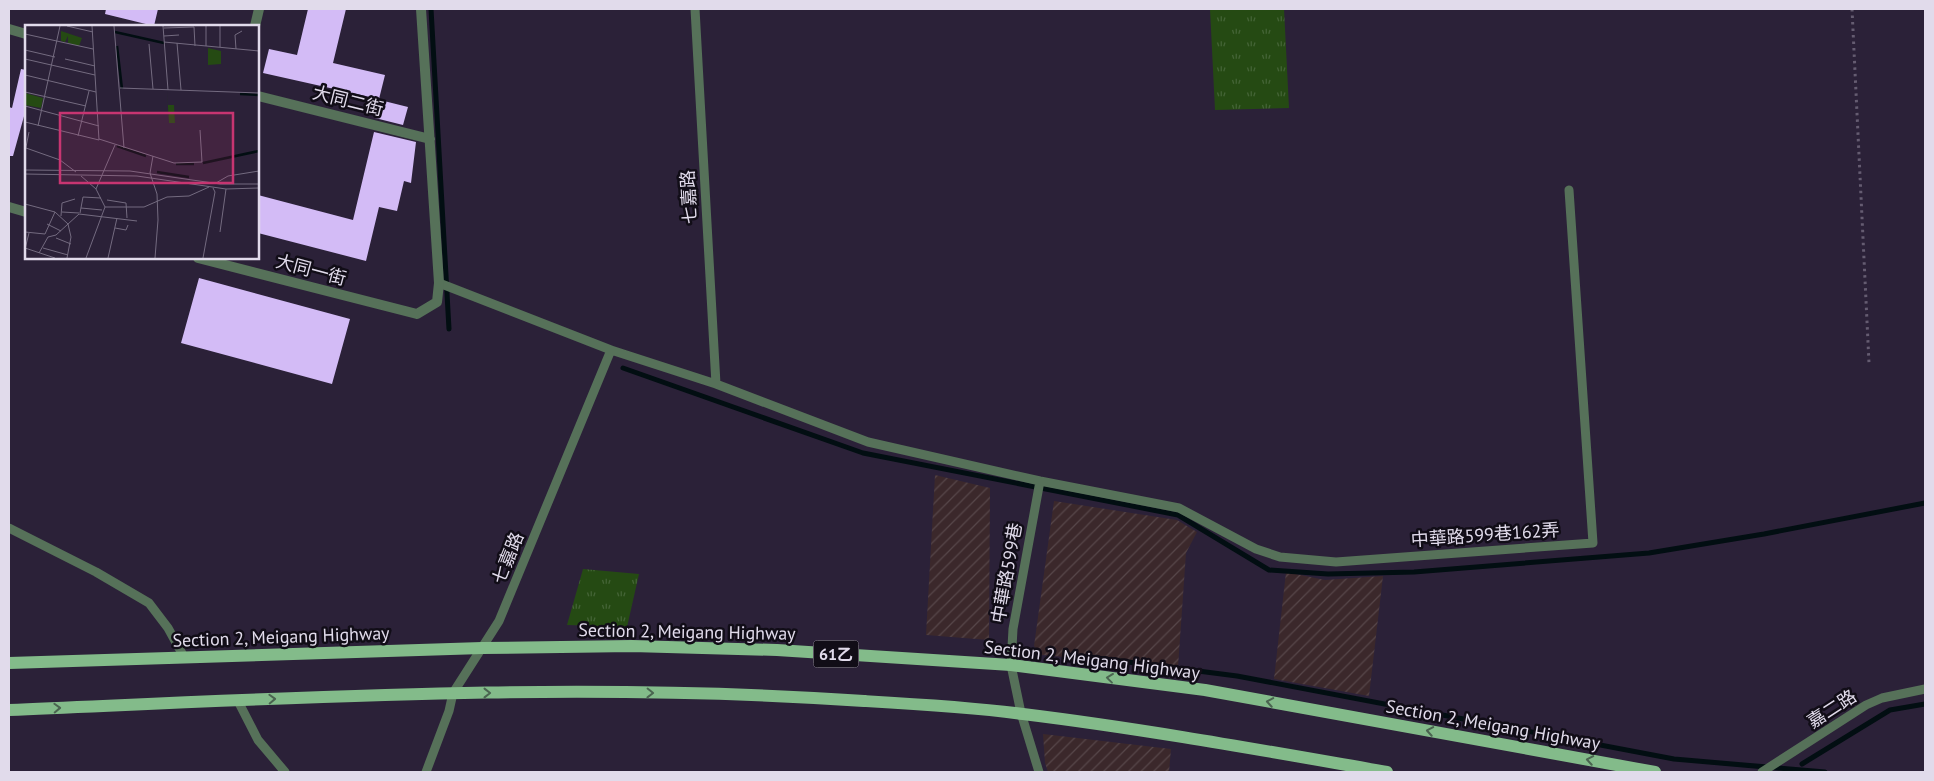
<svg xmlns="http://www.w3.org/2000/svg" width="1934" height="781" font-family="'PT Sans','Noto Sans TC',sans-serif">
  <style>
    .industrial { fill: url(#industrial-furrows) }
    .grass { fill: url(#grass-tufts) }
    .lines { fill: none; stroke-linecap: round; stroke-linejoin: round }
    .stream { stroke: #020e12; stroke-width: 5 }
    .building { fill: #d3bbf6 }
    .path { stroke: #655c71; stroke-width: 3; stroke-dasharray: 2.5 4; stroke-linecap: butt }
    .service { stroke: #567159; stroke-width: 9 }
    .minor { stroke: #567159; stroke-width: 10 }
    .primary { stroke: #83bb8a; stroke-width: 12 }
    .oneway { stroke: #4a6450 }
    .labels { text-anchor: middle; stroke-width: 5; stroke-linejoin: round; paint-order: stroke }
    .shield { fill: #110d17; stroke: #a39dab; stroke-width: 1 }
    .shield-label { font-size: 16px; font-weight: bold; fill: #e1dbeb }
    .street-label { font-size: 18px; fill: #e1dbeb; stroke: #110d17 }
    .inset-river { fill: none; stroke: #020e12; stroke-width: 2.5 }
    .inset-road { fill: none; stroke: #746b80; stroke-width: 1 }
    .view { fill: #c73571; fill-opacity: 0.15; stroke: #c73571; stroke-width: 2.5 }
    .inset-edge { fill: none; stroke: #e1dbeb; stroke-width: 2.5 }
  </style>
  <defs>
    <pattern id="industrial-furrows" width="10" height="10" patternUnits="userSpaceOnUse" patternTransform="scale(1.25)"><rect width="10" height="10" fill="#3b282b"/><path d="M-1 1l2-2M0 10L10 0M9 11l2-2" fill="none" stroke="#57474a"/></pattern>
    <pattern id="grass-tufts" width="24" height="20" patternUnits="userSpaceOnUse" patternTransform="scale(1.25)"><rect width="24" height="20" fill="#254a13"/><path d="M3 7l-1-3M5 7V3M7 7l1-3M15 17l-1-3M17 17v-4M19 17l1-3" fill="none" stroke="#446436"/></pattern>
  </defs>
  <rect width="100%" height="100%" fill="#2b2138"/>
  <path class="industrial" d="M 935,475 L 990,488 L 989,640 L 926,635 Z
    M 1054,501 L 1177,520 L 1197,532 L 1186,553 L 1178,667 L 1042,655 L 1034,646 Z
    M 1286,572 L 1325,580 L 1383,576 L 1369,696 L 1274,679 Z
    M 1043,734 L 1171,749 L 1169,772 L 1048,772 L 1045,763 Z"/>
  <path class="grass" d="M 1210,9 L 1284,9 L 1289,108 L 1215,110 Z
    M 583,569 L 639,574 L 627,627 L 567,625 Z"/>
  <g class="lines">
    <path class="stream" d="M 431,9 L 449,329
      M 623,368 L 863,453 L 1178,515 L 1269,570 L 1328,574 L 1414,572 L 1649,553 L 1764,534 L 1925,503
      M 1089,657 L 1237,676 L 1674,759 L 1825,772
      M 1802,764 L 1890,710 L 1925,704"/>
  </g>
  <path class="building" d="M 106,9 L 158,9 L 154,26 L 105,14 Z
    M 308,9 L 346,9 L 333,63 L 385,75 L 379,99 L 263,73 L 269,49 L 297,55 Z
    M 21,69 L 26,70 L 26,109 L 13,156 L 9,156 L 9,107 L 12,108 Z
    M 380,100 L 408,107 L 403,125 L 375,118 Z
    M 374,132 L 416,142 L 411,183 L 404,181 L 397,211 L 379,207 L 366,261 L 258,233 L 258,195 L 353,220 Z
    M 199,278 L 350,319 L 332,384 L 181,343 Z"/>
  <g class="lines">
    <path class="path" d="M 1852,9 L 1869,363"/>
    <path class="service" d="M 695,9 L 716,384
      M 439,283 L 611,350 L 716,384 L 868,442 L 1040,481 L 1179,508 L 1256,549 L 1280,557 L 1336,562 L 1593,543 L 1569,190
      M 9,528 L 96,572 L 149,603 L 168,628 L 184,657
      M 238,701 L 258,740 L 285,772
      M 426,772 L 449,711 L 453,693 L 499,621 L 611,350
      M 1039,772 L 1021,713 L 1011,665 L 1013,629 L 1040,481
      M 1762,772 L 1866,705 L 1882,698 L 1925,689"/>
    <path class="minor" d="M 255,26 L 259,9
      M 9,29 L 26,34
      M 258,96 L 430,139
      M 9,207 L 26,212
      M 198,258 L 417,314 L 437,302 L 439,283 L 421,9"/>
    <path class="primary" d="M 9,663 L 482,648 L 632,646 L 777,650 L 1011,665 L 1205,690 L 1655,772
      M 9,710 C 293,698 580,681 864,701 C 917,704 971,707 1023,714 C 1145,729 1266,751 1387,772"/>
  </g>
  <defs><path id="oneway-chevron" d="M-2-3.5L2.5 0L-2 3.5" fill="none" stroke-width="1.6" stroke-linecap="round" stroke-linejoin="round" transform="scale(1.25)"/></defs>
  <g class="oneway">
    <use href="#oneway-chevron" transform="translate(1110 678) rotate(-173)"/>
    <use href="#oneway-chevron" transform="translate(487 693)"/>
    <use href="#oneway-chevron" transform="translate(650 693) rotate(1)"/>
    <use href="#oneway-chevron" transform="translate(272 699) rotate(-2)"/>
    <use href="#oneway-chevron" transform="translate(1270 702) rotate(-170)"/>
    <use href="#oneway-chevron" transform="translate(57 708) rotate(-2)"/>
    <use href="#oneway-chevron" transform="translate(1430 731) rotate(-170)"/>
    <use href="#oneway-chevron" transform="translate(1590 760) rotate(-170)"/>
  </g>
  <g class="labels">
    <rect class="shield" x="813.5" y="640.5" width="45" height="27" rx="4"/>
    <g class="shield-label">
      <text x="836" y="660">61乙</text>
    </g>
    <g class="street-label">
      <text transform="translate(348 101) rotate(14)" y="6">大同二街</text>
      <text transform="translate(689 197) rotate(-93)" y="6">七嘉路</text>
      <text transform="translate(311 270) rotate(15)" y="6">大同一街</text>
      <text transform="translate(1485 535) rotate(-4)" y="6">中華路599巷162弄</text>
      <text transform="translate(508 558) rotate(-68)" y="6">七嘉路</text>
      <text transform="translate(1007 573) rotate(-80)" y="6">中華路599巷</text>
      <text transform="translate(687 632) rotate(1)" y="6">Section 2, Meigang Highway</text>
      <text transform="translate(281 637) rotate(-2)" y="6">Section 2, Meigang Highway</text>
      <text transform="translate(1092 660) rotate(7)" y="6">Section 2, Meigang Highway</text>
      <text transform="translate(1832 709) rotate(-33)" y="6">嘉二路</text>
      <text transform="translate(1493 725) rotate(10)" y="6">Section 2, Meigang Highway</text>
    </g>
  </g>
  <g transform="translate(25 25)">
    <rect width="234" height="234" fill="#2b2138"/>
    <path d="M 36,6 L 57,13 L 54,21 L 43,18 L 43,11 L 40,17 L 36,16 ZM 183,23 L 196,26 L 196,39 L 183,40 ZM 142,66 L 143,80 L 149,80 L 150,98 L 144,98 Z" fill="#254a13"/>
    <path d="M 0,68 L 18,73 L 16,83 L 0,80 Z" fill="#254a13"/>
    <path class="inset-river" d="M 90,7 L 139,18M 92,21 L 97,64M 215,69 L 234,70M 92,121 L 121,131M 178,138 L 234,126M 151,139 L 169,139M 132,147 L 164,152"/>
    <path class="inset-road" d="M 42,1 L 68,7M 89,1 L 99,123M 138,1 L 143,65M 181,1 L 181,21M 169,2 L 170,21M 139,3 L 169,2M 0,9 L 68,24M 139,11 L 154,10M 139,17 L 234,26M 152,18 L 156,65M 124,19 L 128,64M 195,22 L 195,1M 211,24 L 210,10 L 217,6M 0,25 L 30,32M 0,34 L 70,50M 40,34 L 70,41M 0,50 L 71,67M 95,63 L 234,68M 0,67 L 61,81M 0,81 L 74,101M 0,97 L 74,115 L 67,1M 13,101 L 35,1M 53,111 L 64,66M 74,114 L 149,138 L 177,137 L 175,105M 1,123 L 35,135 L 51,147M 0,127 L 4,107M 128,131 L 125,148 L 132,169 L 133,195 L 130,233M 0,145 L 105,146 L 195,159 L 234,159M 0,149 L 112,151 L 201,164 L 234,163M 56,151 L 71,164M 191,158 L 203,151 L 234,146M 82,175 L 101,178 L 102,193M 0,179 L 30,187 L 43,199 L 46,212 L 42,233M 80,182 L 119,182 L 142,172 L 164,171 L 184,162M 56,183 L 77,185M 37,187 L 54,188M 55,188 L 58,172 L 76,173M 36,191 L 37,178 L 50,174M 22,199 L 36,206M 90,203 L 101,205 L 103,200M 0,207 L 20,209M 195,207 L 201,164M 20,209 L 30,187M 31,213 L 46,219M 0,223 L 30,233M 18,223 L 43,230M 0,224 L 4,208M 14,228 L 23,212 L 31,210 L 54,189 L 112,196M 61,233 L 80,182 L 71,164 L 90,120M 83,233 L 92,193M 178,233 L 190,167 L 188,163"/>
    <path class="view" d="M 35,88 L 208,88 L 208,158 L 35,158 Z"/>
    <rect width="234" height="234" class="inset-edge"/>
  </g>
  <rect width="1934" height="781" fill="none" stroke="#e1dbeb" stroke-width="20"/>
</svg>
